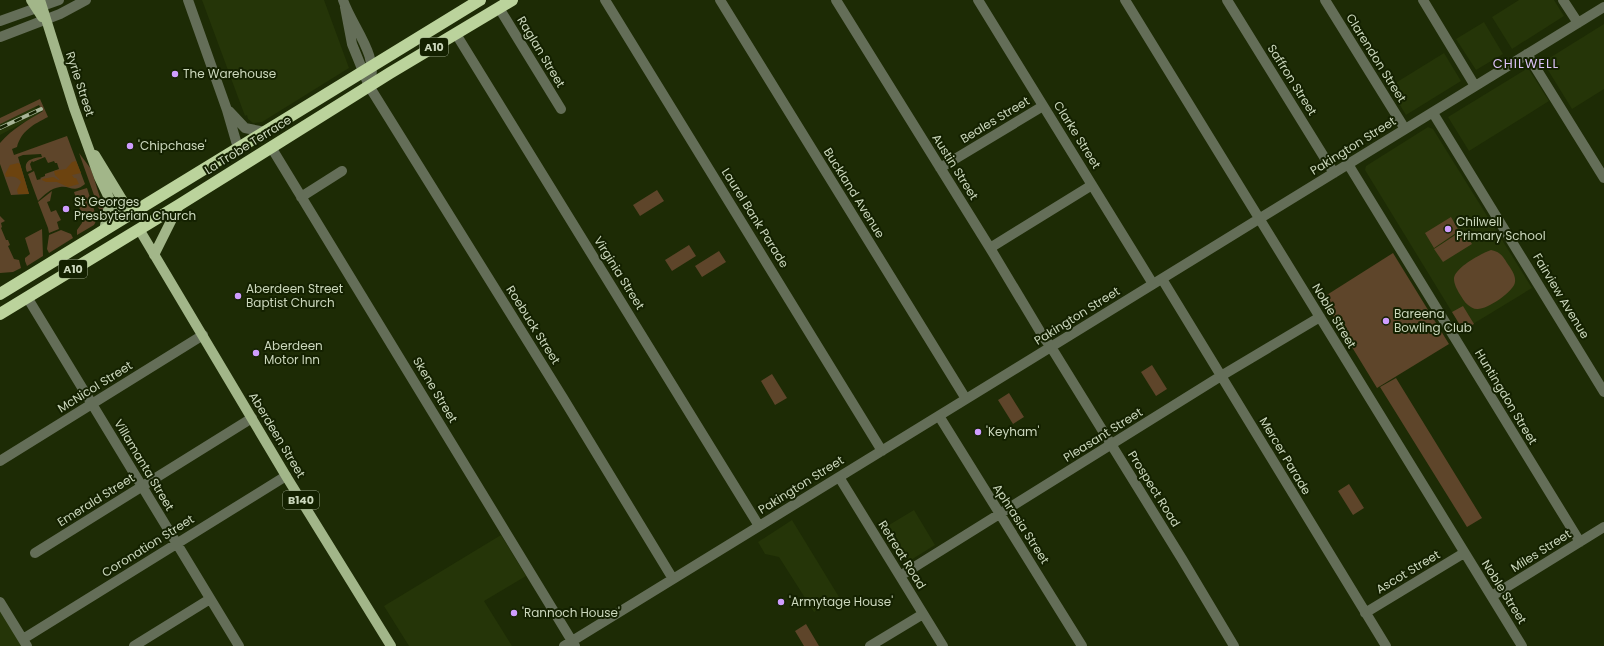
<svg xmlns="http://www.w3.org/2000/svg" width="1604" height="646" font-family="Poppins,sans-serif">
  <style>
    .built { fill: #253508 }
    .green { fill: #5e452a }
    .forest { fill: #6c430f }
    .lines { fill: none; stroke-linecap: round; stroke-linejoin: round }
    .minor { stroke: #646e58; stroke-width: 10 }
    .major { stroke: #a2b689; stroke-width: 10 }
    .highway { stroke: #bbd39c; stroke-width: 12 }
    .rail-casing { stroke: #a7b497; stroke-width: 4 }
    .rail { stroke: #142100; stroke-width: 2.5; stroke-dasharray: 8; stroke-linecap: butt }
    .poi-dot { fill: #cf9dff; stroke: #142100; stroke-width: 1.5 }
    .labels { text-anchor: middle; stroke-width: 4; stroke-linejoin: round; paint-order: stroke }
    .shield { fill: #142100; stroke: #94a084; stroke-width: 1 }
    .shield-label { font-size: 11px; font-weight: bold; fill: #cbd7bc }
    .street-label { font-size: 12px; fill: #cbd7bc; stroke: #142100 }
    .poi-label { font-size: 12px; fill: #cbd7bc; stroke: #142100; text-anchor: start }
    .neighbourhood-label { font-size: 13px; letter-spacing: 1px; fill: #dcc2f8; stroke: #142100 }
  </style>
  <rect width="100%" height="100%" fill="#1d2b05"/>
  <path class="built" d="M 202,0 L 324,0 L 349,68 L 262,122 L 253,123 L 248,119 L 247,115 L 245,116 Z
    M 1519,0 L 1554,0 L 1564,16 L 1512,49 L 1492,17 Z
    M 1484,22 L 1503,54 L 1476,70 L 1456,39 Z
    M 1604,24 L 1604,89 L 1572,109 L 1543,62 Z
    M 1444,53 L 1461,81 L 1406,115 L 1389,87 Z
    M 1528,68 L 1549,101 L 1469,151 L 1448,117 Z
    M 35,106 L 38,115 L 0,135 L 0,122 Z
    M 1428,127 L 1433,129 L 1532,288 L 1463,330 L 1365,170 L 1366,166 Z
    M 914,510 L 935,545 L 906,563 L 884,528 Z
    M 792,520 L 839,597 L 814,612 L 779,557 L 765,554 L 758,542 Z
    M 501,535 L 526,576 L 484,601 L 512,646 L 409,646 L 384,606 Z
    M 0,609 L 22,646 L 0,646 Z"/>
  <path class="green" d="M 40,99 L 48,117 C 34,124 21,131 17,147 L 12,149 L 14,155 L 67,136 L 85,184 C 73,194 70,185 60,187 C 51,188 44,195 38,201 L 28,174 L 34,171 L 37,180 L 41,179 L 40,178 L 45,176 L 45,174 L 59,169 L 57,163 L 55,163 L 54,161 L 48,163 L 45,157 L 33,162 L 32,161 L 30,164 L 32,170 L 27,172 C 22,160 33,158 42,157 L 41,154 L 23,155 L 18,157 L 29,194 L 11,195 L 0,164 L 0,143 C 13,128 27,121 43,111 L 39,105 L 0,124 L 0,118 Z
    M 79,153 L 91,169 L 103,207 L 104,214 L 100,212 Z
    M 87,188 L 97,219 L 94,225 L 77,235 L 77,230 L 82,223 L 83,219 L 74,192 Z
    M 657,190 L 664,201 L 640,216 L 633,205 Z
    M 52,191 L 50,201 L 47,202 L 51,212 L 56,210 L 61,220 L 57,222 L 59,229 L 49,233 L 48,228 L 38,202 Z
    M 0,216 L 5,221 L 1,223 L 2,227 L 1,228 L 6,240 L 8,240 L 10,245 L 8,246 L 14,259 L 19,260 L 21,268 L 13,272 L 0,273 Z
    M 1451,217 L 1459,231 L 1434,248 L 1425,233 Z
    M 42,229 L 43,256 L 27,266 L 25,261 L 25,258 L 30,254 L 25,238 Z
    M 61,230 L 71,234 L 73,238 L 49,253 L 47,249 L 49,235 Z
    M 1463,230 L 1472,244 L 1443,262 L 1434,249 Z
    M 689,245 L 696,256 L 672,271 L 665,260 Z
    M 1491,250 C 1500,252 1503,256 1507,263 C 1511,269 1516,275 1515,282 C 1514,292 1486,310 1477,309 C 1473,309 1471,307 1468,305 C 1464,302 1462,297 1459,293 C 1457,289 1454,284 1454,279 C 1454,268 1482,253 1491,250 Z
    M 719,251 L 726,262 L 702,277 L 695,266 Z
    M 1393,253 L 1449,344 L 1377,388 L 1322,298 Z
    M 1463,306 L 1474,324 L 1463,330 L 1452,312 Z
    M 1152,365 L 1167,389 L 1156,396 L 1141,372 Z
    M 772,374 L 787,398 L 775,405 L 761,381 Z
    M 1396,378 L 1482,518 L 1467,527 L 1380,387 Z
    M 1009,393 L 1024,417 L 1013,424 L 998,400 Z
    M 1349,484 L 1364,508 L 1353,515 L 1338,491 Z
    M 806,624 L 819,646 L 804,646 L 795,631 Z"/>
  <path class="forest" d="M 76,161 L 81,173 L 72,175 L 74,178 L 76,178 L 79,184 L 68,187 L 57,182 L 46,182 L 42,180 L 42,179 L 53,177 L 58,180 L 60,180 L 55,175 L 54,171 L 66,169 L 72,162 Z
    M 18,163 L 20,164 L 29,194 L 18,194 L 17,190 L 21,182 C 17,176 12,176 6,177 L 5,174 L 10,165 Z"/>
  <g class="lines">
    <path class="minor" d="M 188,0 L 227,110 L 238,148
      M 343,0 C 352,27 381,57 369,86
      M 605,0 L 882,451
      M 720,0 L 966,399
      M 836,0 L 990,248 L 1044,338 L 1051,347 L 1182,559 L 1234,646
      M 978,0 L 1153,284
      M 1125,0 L 1522,646
      M 1227,0 L 1334,173
      M 1325,0 L 1405,129
      M 1423,0 L 1475,86
      M 1563,0 L 1578,23
      M 345,7 L 352,44 L 369,86 L 563,398 L 673,579
      M 499,8 L 561,109
      M 0,21 L 59,0
      M 456,34 L 759,526
      M 0,37 L 60,14 L 86,0
      M 1527,54 L 1604,178
      M 229,111 L 245,128 L 265,132
      M 1433,113 L 1604,392
      M 271,147 L 575,646
      M 1348,164 L 1580,542
      M 940,168 L 1043,106
      M 301,197 L 342,171
      M 990,248 L 1092,185
      M 1162,279 L 1386,646
      M 27,297 L 239,646
      M 939,416 L 1082,646
      M 0,461 L 203,335
      M 839,477 L 943,646
      M 35,553 L 252,418
      M 900,576 L 1221,376 L 1320,317
      M 1492,596 L 1604,527
      M 0,602 L 27,646
      M 1365,613 L 1464,553
      M 23,639 L 286,476
      M 134,646 L 210,599
      M 564,646 L 1604,7
      M 870,646 L 923,614"/>
    <path class="major" d="M 31,0 L 42,17
      M 40,0 L 74,108 L 99,177 L 110,200 L 124,218
      M 95,155 L 131,214
      M 139,229 L 286,476 L 391,646
      M 104,231 L 110,200
      M 154,255 L 179,205"/>
    <path class="highway" d="M 0,294 L 480,0
      M 0,314 L 179,205 L 390,73 L 512,0"/>
    <g class="rail-casing">
      <path id="rail" d="M 0,128 L 41,109"/>
    </g>
    <use href="#rail" class="rail"/>
  </g>
  <g class="poi-dot">
    <circle cx="175" cy="74" r="4"/>
    <circle cx="130" cy="146" r="4"/>
    <circle cx="66" cy="209" r="4"/>
    <circle cx="1448" cy="229" r="4"/>
    <circle cx="238" cy="296" r="4"/>
    <circle cx="1386" cy="321" r="4"/>
    <circle cx="256" cy="353" r="4"/>
    <circle cx="978" cy="432" r="4"/>
    <circle cx="781" cy="602" r="4"/>
    <circle cx="514" cy="613" r="4"/>
  </g>
  <g class="labels">
    <g class="shield">
      <rect x="420" y="38" width="28" height="18" rx="3"/>
      <rect x="59" y="260" width="28" height="18" rx="3"/>
      <rect x="283" y="491" width="36" height="18" rx="3"/>
    </g>
    <g class="shield-label">
      <text x="434" y="51">A10</text>
      <text x="73" y="273">A10</text>
      <text x="301" y="504">B140</text>
    </g>
    <g class="street-label">
      <text transform="translate(541 52) rotate(59)" y="4">Raglan Street</text>
      <text transform="translate(1376 58) rotate(58)" y="4">Clarendon Street</text>
      <text transform="translate(1292 80) rotate(58)" y="4">Saffron Street</text>
      <text transform="translate(80 84) rotate(72)" y="4">Ryrie Street</text>
      <text transform="translate(995 120) rotate(-31)" y="4">Beales Street</text>
      <text transform="translate(1077 135) rotate(58)" y="4">Clarke Street</text>
      <text transform="translate(248 145) rotate(-32)" y="4">La Trobe Terrace</text>
      <text transform="translate(1353 146) rotate(-32)" y="4">Pakington Street</text>
      <text transform="translate(955 167) rotate(58)" y="4">Austin Street</text>
      <text transform="translate(854 193) rotate(58)" y="4">Buckland Avenue</text>
      <text transform="translate(755 218) rotate(58)" y="4">Laurel Bank Parade</text>
      <text transform="translate(619 273) rotate(58)" y="4">Virginia Street</text>
      <text transform="translate(1561 296) rotate(59)" y="4">Fairview Avenue</text>
      <text transform="translate(1077 316) rotate(-32)" y="4">Pakington Street</text>
      <text transform="translate(1334 316) rotate(59)" y="4">Noble Street</text>
      <text transform="translate(533 325) rotate(58)" y="4">Roebuck Street</text>
      <text transform="translate(95 387) rotate(-32)" y="4">McNicol Street</text>
      <text transform="translate(435 390) rotate(59)" y="4">Skene Street</text>
      <text transform="translate(1506 397) rotate(59)" y="4">Huntingdon Street</text>
      <text transform="translate(277 435) rotate(59)" y="4">Aberdeen Street</text>
      <text transform="translate(1103 435) rotate(-32)" y="4">Pleasant Street</text>
      <text transform="translate(1285 456) rotate(59)" y="4">Mercer Parade</text>
      <text transform="translate(144 465) rotate(59)" y="4">Villamanta Street</text>
      <text transform="translate(801 485) rotate(-32)" y="4">Pakington Street</text>
      <text transform="translate(1154 489) rotate(58)" y="4">Prospect Road</text>
      <text transform="translate(96 500) rotate(-32)" y="4">Emerald Street</text>
      <text transform="translate(1021 524) rotate(57)" y="4">Aphrasia Street</text>
      <text transform="translate(148 546) rotate(-32)" y="4">Coronation Street</text>
      <text transform="translate(1541 551) rotate(-32)" y="4">Miles Street</text>
      <text transform="translate(902 555) rotate(58)" y="4">Retreat Road</text>
      <text transform="translate(1408 572) rotate(-31)" y="4">Ascot Street</text>
      <text transform="translate(1504 592) rotate(58)" y="4">Noble Street</text>
    </g>
    <g class="poi-label">
      <text x="183" y="78">The Warehouse</text>
      <text x="138" y="150">'Chipchase'</text>
      <text x="74" y="206">St Georges<tspan x="74" dy="14">Presbyterian Church</tspan></text>
      <text x="1456" y="226">Chilwell<tspan x="1456" dy="14">Primary School</tspan></text>
      <text x="246" y="293">Aberdeen Street<tspan x="246" dy="14">Baptist Church</tspan></text>
      <text x="1394" y="318">Bareena<tspan x="1394" dy="14">Bowling Club</tspan></text>
      <text x="264" y="350">Aberdeen<tspan x="264" dy="14">Motor Inn</tspan></text>
      <text x="986" y="436">'Keyham'</text>
      <text x="789" y="606">'Armytage House'</text>
      <text x="522" y="617">'Rannoch House'</text>
    </g>
    <g class="neighbourhood-label">
      <text x="1526" y="68">CHILWELL</text>
    </g>
  </g>
</svg>
